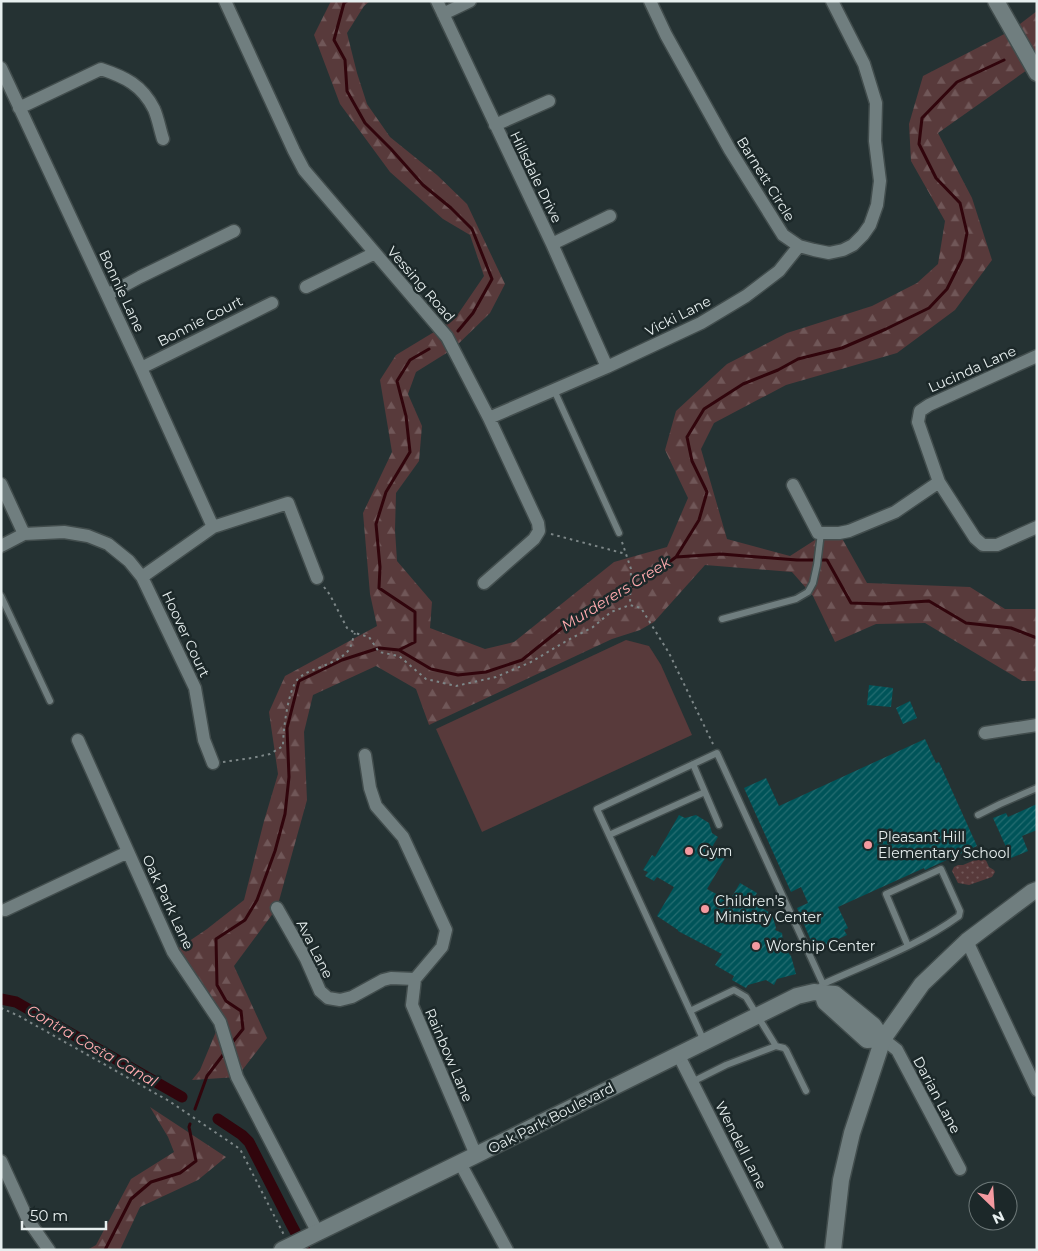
<svg xmlns="http://www.w3.org/2000/svg" width="1038" height="1251" font-family="Montserrat,sans-serif">
  <style>
    .grass { fill: #583a3b }
    .forest { fill: url(#forest-firs) }
    .park { fill: url(#park-dots) }
    .lines { fill: none; stroke-linecap: round; stroke-linejoin: round }
    .stream { stroke: #31050c; stroke-width: 3 }
    .canal { stroke: #31050c; stroke-width: 11 }
    .building { fill: url(#building-hatch) }
    .service-casing { stroke: #424d4d; stroke-width: 9 }
    .minor-casing { stroke: #424d4d; stroke-width: 15 }
    .tertiary-casing { stroke: #424d4d; stroke-width: 19 }
    .path { stroke: #7d8788; stroke-width: 2; stroke-dasharray: 2.5 4; stroke-linecap: butt }
    .service { stroke: #707e7f; stroke-width: 6 }
    .minor { stroke: #707e7f; stroke-width: 12 }
    .tertiary { stroke: #707e7f; stroke-width: 16 }
    .poi-dot { fill: #f49aa0; stroke: #1c2829; stroke-width: 2 }
    .labels { text-anchor: middle; stroke-width: 5; stroke-linejoin: round; paint-order: stroke }
    .street-label { font-size: 14px; fill: #e7efef; stroke: #1c2829 }
    .poi-label { font-size: 14px; fill: #e7efef; stroke: #1c2829; text-anchor: start }
    .water-label { font-size: 15px; font-style: italic; fill: #ffaaae; stroke: #1c2829 }
  </style>
  <defs>
    <pattern id="forest-firs" width="22" height="20" patternUnits="userSpaceOnUse" patternTransform="scale(1.25)"><rect width="22" height="20" fill="#583a3b"/><path d="M5 1l3.5 6h-7zM16 11l3.5 6h-7z" fill="#705758"/></pattern>
    <pattern id="park-dots" width="8" height="8" patternUnits="userSpaceOnUse" patternTransform="scale(1.25)"><rect width="8" height="8" fill="#583a3b"/><path d="M2 2h.1M6 6h.1" fill="none" stroke="#705758" stroke-width="1.8" stroke-linecap="round"/></pattern>
    <pattern id="building-hatch" width="6" height="6" patternUnits="userSpaceOnUse" patternTransform="scale(1.25)"><rect width="6" height="6" fill="#005459"/><path d="M-1 1l2-2M0 6l6-6M5 7l2-2" fill="none" stroke="#256d71"/></pattern>
  </defs>
  <rect width="100%" height="100%" fill="#253233"/>
  <path class="grass" d="M 626,640 L 649,646 L 661,665 L 692,735 L 482,832 L 436,729 Z"/>
  <path class="forest" d="M 331,1 L 370,1 L 364,6 L 347,33 L 357,73 L 367,104 L 390,137 L 437,175 L 467,204 L 505,284 L 490,313 L 453,349 L 416,372 L 408,394 L 422,426 L 419,461 L 396,493 L 395,530 L 397,561 L 432,602 L 430,628 L 485,649 L 514,642 L 614,562 L 667,547 L 688,498 L 665,450 L 676,411 L 727,364 L 787,333 L 872,306 L 917,283 L 938,264 L 945,221 L 911,161 L 909,124 L 923,76 L 1012,30 L 1037,11 L 1037,63 L 938,133 L 972,198 L 992,260 L 955,310 L 897,353 L 786,385 L 714,423 L 701,449 L 727,539 L 790,556 L 818,538 L 839,533 L 867,583 L 970,587 L 1005,609 L 1037,609 L 1037,681 L 1022,681 L 925,623 L 876,624 L 835,642 L 813,596 L 792,572 L 705,565 L 654,622 L 640,630 L 612,639 L 429,725 L 416,689 L 376,666 L 313,695 L 304,732 L 307,800 L 277,908 L 234,966 L 267,1038 L 237,1077 L 192,1080 L 200,1070 L 220,1022 L 173,952 L 207,929 L 244,900 L 264,821 L 278,774 L 269,712 L 285,676 L 377,626 L 370,594 L 363,513 L 392,452 L 380,380 L 396,355 L 439,329 L 456,317 L 484,276 L 470,235 L 443,219 L 390,172 L 340,104 L 314,35 Z
    M 150,1107 L 226,1157 L 198,1180 L 140,1207 L 120,1250 L 87,1250 L 96,1245 L 131,1179 L 174,1152 L 168,1137 Z"/>
  <path class="park" d="M 984,856 L 989,867 L 994,870 L 995,872 L 992,877 L 969,885 L 958,883 L 952,871 L 954,867 L 958,865 L 963,865 Z"/>
  <g class="lines">
    <path class="stream" d="M 347,1 L 344,3 L 334,40 L 345,60 L 347,91 L 365,123 L 391,149 L 423,185 L 451,208 L 472,229 L 492,279 L 473,313 L 458,331
      M 676,557 L 721,554 L 797,560 L 827,560 L 851,603 L 882,604 L 929,601 L 966,623 L 1011,628 L 1037,638
      M 399,650 L 415,642 L 415,612 L 379,588 L 380,567 L 376,524 L 386,492 L 410,452 L 406,416 L 397,381 L 410,360 L 429,349
      M 231,1044 L 243,1029 L 241,1011 L 226,1001 L 217,985 L 216,939 L 245,920 L 257,900 L 275,851 L 285,814 L 289,777 L 287,728 L 299,681 L 342,660 L 379,648 L 399,650 L 431,669 L 458,675 L 486,672 L 522,660 L 578,615 L 646,579 L 676,557 L 699,520 L 707,492 L 692,461 L 687,437 L 704,409 L 743,384 L 778,370 L 798,359 L 842,348 L 886,329 L 929,308 L 947,289 L 962,259 L 967,233 L 960,203 L 936,178 L 919,144 L 922,118 L 957,82 L 1004,60
      M 195,1109 L 207,1076 L 226,1051
      M 105,1250 L 131,1199 L 151,1182 L 180,1173 L 196,1161 L 189,1127 L 190,1124"/>
    <path class="canal" d="M 1,999 L 16,1002 L 182,1097
      M 218,1119 L 242,1135 L 249,1142 L 291,1224 L 305,1250"/>
  </g>
  <path class="building" d="M 869,685 L 893,688 L 891,707 L 867,705 Z
    M 910,701 L 917,718 L 903,724 L 896,708 Z
    M 925,739 L 936,763 L 939,762 L 977,846 L 925,870 L 924,868 L 838,907 L 848,928 L 844,930 L 847,935 L 815,950 L 797,908 L 808,903 L 801,887 L 791,892 L 744,788 L 766,778 L 779,806 Z
    M 1037,804 L 1037,830 L 1022,836 L 1028,851 L 1011,858 L 993,818 L 1006,813 L 1008,817 Z
    M 679,815 L 685,818 L 696,815 L 709,823 L 712,833 L 718,837 L 712,847 L 727,855 L 707,889 L 722,897 L 723,896 L 730,900 L 740,883 L 757,893 L 752,902 L 772,914 L 776,928 L 775,930 L 782,933 L 783,941 L 785,943 L 789,954 L 791,956 L 796,974 L 777,979 L 774,985 L 766,980 L 748,985 L 746,988 L 732,980 L 734,976 L 715,965 L 722,954 L 678,931 L 678,930 L 657,916 L 674,887 L 657,877 L 654,881 L 645,876 L 648,872 L 643,870 L 652,855 L 655,857 Z"/>
  <g class="lines">
    <g class="service-casing">
      <path id="service" d="M 554,390 L 619,533
        M 1,596 L 50,701
        M 722,619 L 796,599 L 808,592 L 813,583 L 817,565 L 821,533
        M 693,764 L 719,825
        M 978,815 L 1000,804 L 1037,788
        M 609,835 L 705,792
        M 821,986 L 823,984 C 869,963 918,946 959,916 L 960,911 L 941,869 L 886,894 L 908,946
        M 690,1011 L 734,990 L 746,997 L 776,1046
        M 704,1041 L 597,809 L 717,753 L 823,984
        M 692,1082 L 726,1065 L 776,1046 L 784,1048 L 786,1050 L 806,1091"/>
    </g>
    <g class="minor-casing">
      <path id="minor" d="M 225,1 L 294,151 L 304,170 L 447,337 L 489,418 L 538,523 L 539,531 L 534,539 L 484,583
        M 437,1 L 552,244 L 607,367
        M 650,1 L 666,35 L 730,150 L 783,235 L 799,246 L 814,250 L 829,253 L 843,250 L 853,245 L 863,235 L 870,225 L 877,205 L 880,181 L 875,141 L 876,103 L 864,64 L 832,1
        M 443,14 L 470,1
        M 1,68 L 141,368 L 213,527
        M 19,108 L 101,69 C 125,77 142,85 154,109 C 158,118 160,130 163,139
        M 495,125 L 549,101
        M 552,244 L 610,216
        M 306,287 L 375,253
        M 107,295 L 140,277 L 234,231
        M 1037,356 L 929,405 L 920,411 L 918,422 L 939,482 L 975,538 L 983,545 L 997,545 L 1037,527
        M 141,368 L 272,303
        M 489,418 L 607,367 L 701,323 L 746,296 L 779,271 L 799,246
        M 1,484 L 24,534
        M 793,485 L 818,533 L 839,533 L 849,531 L 895,512 L 939,482
        M 1,546 L 24,534 L 64,532 L 88,536 L 108,544 L 129,561 L 142,577 L 195,688 L 204,740 L 213,763
        M 142,577 L 213,527 L 288,503 L 317,578
        M 985,733 L 1037,725
        M 78,740 L 173,952 L 220,1022 L 237,1077 L 318,1233
        M 365,755 L 370,788 L 376,806 L 403,837 L 446,930 L 442,947 L 415,979 L 412,1005 L 476,1155
        M 277,908 L 306,959 L 320,991 L 328,998 L 340,1000 L 352,997 L 383,980 L 391,978 L 415,979
        M 5,910 L 128,852
        M 967,941 L 1037,1090
        M 883,1039 L 897,1050 L 960,1169
        M 678,1054 L 777,1250
        M 1,1161 L 28,1220 L 49,1250
        M 460,1163 L 507,1250"/>
    </g>
    <g class="tertiary-casing">
      <path id="tertiary" d="M 996,1 L 1037,73
        M 822,993 L 825,1002 L 867,1040 L 883,1039
        M 282,1250 L 476,1155 L 797,996 L 814,992 L 822,993 L 835,994 L 873,1025 L 883,1039
        M 833,1250 L 841,1180 L 852,1133 L 883,1039 L 922,984 L 967,941 L 1032,892 L 1037,890"/>
    </g>
    <path class="path" d="M 551,534 L 626,554
      M 622,542 L 631,569 L 630,605
      M 324,587 L 330,595 L 347,628 L 355,633 L 369,637 L 379,652 L 399,656 L 426,679 L 456,686 L 496,677 L 531,662 L 568,640 L 593,627 L 611,612 L 630,605 L 641,608 L 669,653 L 713,744
      M 223,762 L 252,758 L 270,754 L 283,746 C 283,731 288,689 298,679 C 302,675 306,673 311,671 C 323,666 344,659 350,648 C 352,643 353,638 355,633
      M 1,1008 L 19,1016 L 169,1101 L 240,1149 L 284,1235"/>
    <use href="#service" class="service"/>
    <use href="#minor" class="minor"/>
    <use href="#tertiary" class="tertiary"/>
  </g>
  <g class="poi-dot">
    <circle cx="868" cy="845" r="5"/>
    <circle cx="689" cy="851" r="5"/>
    <circle cx="705" cy="909" r="5"/>
    <circle cx="756" cy="946" r="5"/>
  </g>
  <g class="labels">
    <g class="street-label">
      <text transform="translate(536 177) rotate(64)" y="5">Hillsdale Drive</text>
      <text transform="translate(766 179) rotate(58)" y="5">Barnett Circle</text>
      <text transform="translate(421 284) rotate(49)" y="5">Vessing Road</text>
      <text transform="translate(122 291) rotate(65)" y="5">Bonnie Lane</text>
      <text transform="translate(678 316) rotate(-27)" y="5">Vicki Lane</text>
      <text transform="translate(200 321) rotate(-27)" y="5">Bonnie Court</text>
      <text transform="translate(972 369) rotate(-24)" y="5">Lucinda Lane</text>
      <text transform="translate(186 634) rotate(65)" y="5">Hoover Court</text>
      <text transform="translate(168 902) rotate(65)" y="5">Oak Park Lane</text>
      <text transform="translate(315 949) rotate(63)" y="5">Ava Lane</text>
      <text transform="translate(449 1055) rotate(67)" y="5">Rainbow Lane</text>
      <text transform="translate(937 1095) rotate(62)" y="5">Darian Lane</text>
      <text transform="translate(551 1118) rotate(-27)" y="5">Oak Park Boulevard</text>
      <text transform="translate(741 1145) rotate(63)" y="5">Wendell Lane</text>
    </g>
    <g class="poi-label">
      <text x="878" y="842">Pleasant Hill<tspan x="878" dy="16">Elementary School</tspan></text>
      <text x="699" y="856">Gym</text>
      <text x="715" y="906">Children's<tspan x="715" dy="16">Ministry Center</tspan></text>
      <text x="766" y="951">Worship Center</text>
    </g>
    <g class="water-label">
      <text transform="translate(616 594) rotate(-32)" y="5">Murderers Creek</text>
      <text transform="translate(92 1046) rotate(30)" y="5">Contra Costa Canal</text>
    </g>
  </g>
  <rect width="1038" height="1251" fill="none" stroke="#e7efef" stroke-width="5"/>
  <g transform="translate(993 1206) rotate(155)"><circle r="24" fill="#1c2829" stroke="#6d7878"/>
  <path d="M0-4L9 19L0 12L-9 19Z" fill="#f49aa0"/>
  <text y="-8" font-size="14" font-weight="bold" text-anchor="middle" fill="#e7efef">N</text>
  </g>
  <path d="M22 1221v8h84v-8" fill="none" stroke="#e7efef" stroke-width="2.5"/>
  <text x="30" y="1221" font-size="15" fill="#e7efef" stroke="#1c2829" stroke-width="4" paint-order="stroke">50 m</text>
</svg>
